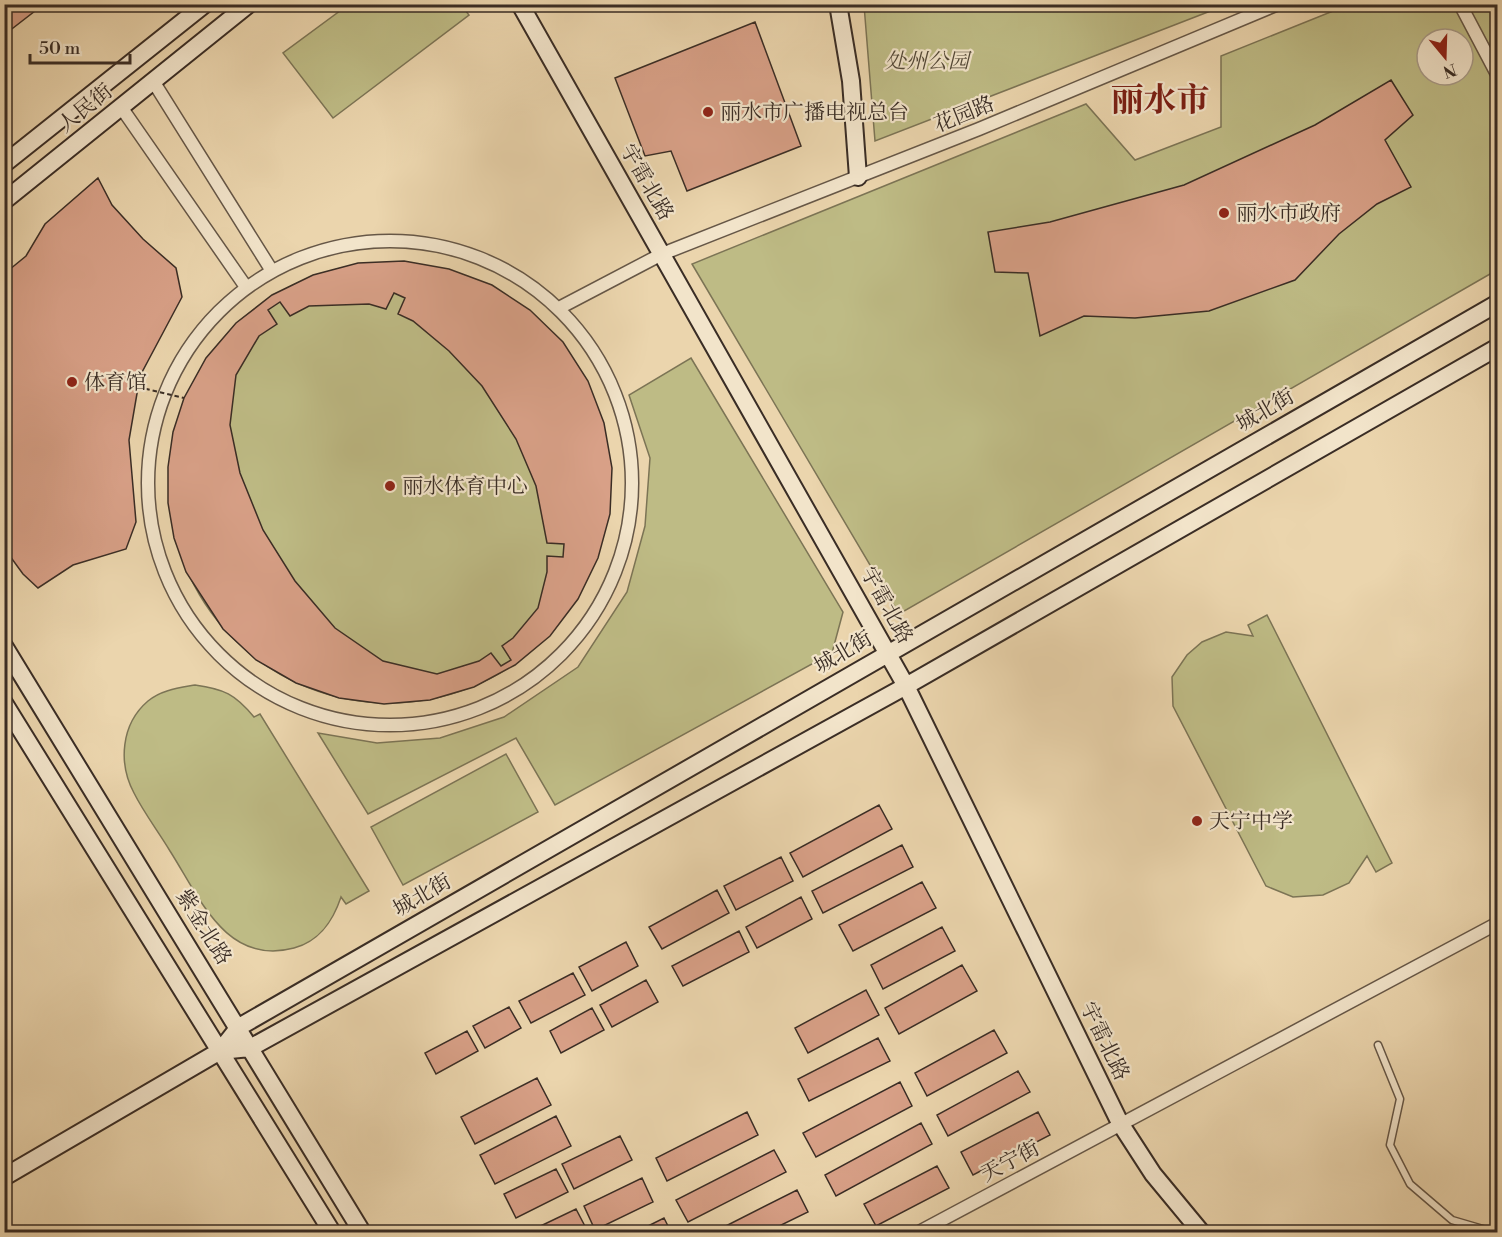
<svg xmlns="http://www.w3.org/2000/svg" width="1502" height="1237" font-family="'Libre Bodoni','Noto Serif SC',serif">
  <style>
    .green { fill: #bebb85; stroke: #7c7455; stroke-width: 1.5; fill-rule: evenodd }
    .building { fill: #d8a087; stroke: #3a2d25; stroke-width: 1.5; fill-rule: evenodd }
    .lines { fill: none; stroke-linecap: round; stroke-linejoin: round }
    .lane-casing { stroke: #665747; stroke-width: 9 }
    .street-casing { stroke: #665747; stroke-width: 15 }
    .secondary-casing { stroke: #3a2d25; stroke-width: 20 }
    .lane { stroke: #f2e4ca; stroke-width: 6 }
    .street { stroke: #f2e4ca; stroke-width: 12 }
    .secondary { stroke: #f2e4ca; stroke-width: 16 }
    .path-bridge { stroke: #3a2d25; stroke-width: 2; stroke-dasharray: 4.5 3; stroke-linecap: butt }
    .poi-dot { fill: #8f2418; stroke: #f2e4ca; stroke-width: 2 }
    .labels { text-anchor: middle; stroke-width: 4.5; stroke-linejoin: round; paint-order: stroke }
    .park-label { font-size: 21px; font-style: italic; fill: #544938; stroke: #f2e4ca }
    .street-label { font-size: 21px; fill: #3a2d25; stroke: #f2e4ca }
    .poi-label { font-size: 21px; fill: #3a2d25; stroke: #f2e4ca; text-anchor: start }
    .town-label { font-size: 33px; font-weight: bold; fill: #7a1f14; stroke: #f2e4ca }
  </style>
  <rect width="100%" height="100%" fill="#ebd5ad"/>
  <filter id="stains"><feTurbulence type="fractalNoise" baseFrequency=".00333" numOctaves="4"/><feColorMatrix values="0 0 0 0 .2 0 0 0 0 .09 0 0 0 0 .02 0 0 0 .5 -.17"/></filter>
  <radialGradient id="worn" r=".72"><stop offset=".6" stop-color="#630" stop-opacity="0"/><stop offset="1" stop-color="#630" stop-opacity=".3"/></radialGradient>
  <path class="green" d="M 348,5 L 461,5 L 469,15 L 333,118 L 283,53 Z
    M 864,5 L 864,4 L 1226,5 L 875,141 Z
    M 1348,5 L 1497,5 L 1497,270 L 899,614 L 692,264 L 1086,104 L 1135,160 L 1221,127 L 1221,56 ZM 1427,39 L 1463,39 L 1463,75 L 1427,75 Z
    M169 483a220 220 0 1 1 440 0a220 220 0 1 1-440 0Z
    M 691,358 L 843,612 L 832,653 L 555,805 L 516,738 L 368,814 L 318,733 L 377,743 L 440,738 L 504,717 L 578,667 L 627,592 L 645,526 L 650,458 L 629,395 Z
    M 1267,615 L 1392,863 L 1376,872 L 1367,856 L 1349,883 L 1323,895 L 1293,897 L 1266,886 L 1173,706 L 1172,677 L 1187,655 L 1202,642 L 1226,632 L 1253,636 L 1248,625 Z
    M 195,685 C 224,689 235,694 254,717 L 260,714 L 369,891 L 346,904 L 341,897 C 333,921 320,941 294,948 C 226,966 200,898 170,851 C 158,831 144,813 134,793 C 118,763 121,724 148,701 C 161,690 178,688 195,685 Z
    M 506,754 L 538,812 L 403,885 L 371,827 Z"/>
  <path class="building" d="M 4,4 L 44,4 L 4,35 Z
    M 755,22 L 801,146 L 687,191 L 671,151 L 645,156 L 615,78 Z
    M 1391,80 L 1413,115 L 1385,140 L 1411,187 L 1377,204 L 1339,234 L 1295,280 L 1209,311 L 1135,318 L 1084,316 L 1040,336 L 1028,273 L 995,272 L 988,232 L 1050,222 L 1184,185 L 1315,125 Z
    M 98,178 L 112,205 L 143,239 L 176,268 L 182,297 L 140,376 L 129,440 L 136,522 L 126,549 L 73,565 L 38,588 L 23,574 L 4,548 L 4,274 L 26,256 L 45,224 Z
    M 404,261 L 449,269 L 492,285 L 530,310 L 563,342 L 588,381 L 604,423 L 612,468 L 610,514 L 598,558 L 578,599 L 550,636 L 515,665 L 474,687 L 430,700 L 384,704 L 339,698 L 296,683 L 256,660 L 223,629 L 186,572 L 174,538 L 168,503 L 168,467 L 173,432 L 184,398 L 206,358 L 236,323 L 272,295 L 313,275 L 358,263 ZM 394,293 L 405,298 L 398,314 L 413,321 L 449,351 L 482,386 L 516,439 L 536,486 L 547,543 L 564,544 L 563,557 L 547,556 L 547,572 L 538,608 L 513,638 L 502,646 L 511,660 L 501,666 L 491,653 L 479,661 L 437,674 L 383,661 L 335,628 L 295,581 L 263,530 L 240,473 L 230,425 L 236,375 L 259,336 L 277,324 L 268,310 L 280,302 L 290,316 L 309,306 L 369,304 L 386,309 Z
    M 879,805 L 892,829 L 803,877 L 790,853 Z
    M 902,845 L 913,867 L 823,913 L 812,891 Z
    M 781,857 L 793,881 L 736,910 L 724,886 Z
    M 922,882 L 936,908 L 853,951 L 839,925 Z
    M 717,890 L 729,913 L 662,949 L 649,927 Z
    M 801,897 L 812,919 L 757,948 L 746,927 Z
    M 942,927 L 955,951 L 883,989 L 871,965 Z
    M 739,931 L 749,952 L 683,986 L 672,966 Z
    M 626,942 L 638,966 L 592,991 L 579,967 Z
    M 962,965 L 977,991 L 899,1034 L 885,1008 Z
    M 573,973 L 585,995 L 531,1023 L 519,1001 Z
    M 646,980 L 658,1002 L 612,1027 L 600,1005 Z
    M 866,990 L 879,1015 L 808,1053 L 795,1028 Z
    M 509,1007 L 521,1028 L 485,1048 L 473,1026 Z
    M 592,1008 L 604,1030 L 561,1053 L 550,1031 Z
    M 994,1030 L 1007,1053 L 927,1096 L 915,1073 Z
    M 467,1031 L 478,1051 L 436,1074 L 425,1053 Z
    M 878,1038 L 890,1061 L 809,1101 L 798,1079 Z
    M 1018,1071 L 1030,1092 L 948,1136 L 937,1115 Z
    M 537,1078 L 551,1105 L 475,1144 L 461,1117 Z
    M 900,1082 L 912,1106 L 816,1157 L 803,1133 Z
    M 747,1112 L 758,1135 L 667,1181 L 656,1158 Z
    M 1038,1112 L 1050,1135 L 973,1175 L 961,1152 Z
    M 556,1116 L 571,1146 L 495,1184 L 480,1155 Z
    M 921,1123 L 932,1144 L 836,1196 L 825,1175 Z
    M 620,1136 L 632,1160 L 574,1189 L 562,1164 Z
    M 774,1150 L 786,1172 L 688,1222 L 676,1200 Z
    M 937,1166 L 949,1188 L 876,1226 L 864,1204 Z
    M 556,1169 L 568,1192 L 516,1218 L 504,1194 Z
    M 642,1178 L 653,1202 L 595,1230 L 584,1206 Z
    M 797,1190 L 808,1212 L 767,1232 L 714,1232 Z
    M 576,1209 L 588,1232 L 528,1232 Z
    M 664,1218 L 671,1232 L 636,1232 Z"/>
  <g class="lines">
    <g class="lane-casing">
      <path id="lane" d="M 1378,1045 L 1400,1099 L 1390,1145 L 1410,1184 L 1452,1220 L 1493,1232"/>
    </g>
    <g class="street-casing">
      <path id="street" d="M 1460,4 L 1498,76
        M 153,81 L 272,271
        M 121,107 L 246,287
        M148 483a242 242 0 1 1 484 0a242 242 0 1 1-484 0Z
        M 559,308 L 662,254 L 979,129 L 1278,4
        M 919,1232 L 1498,923"/>
    </g>
    <g class="secondary-casing">
      <path id="secondary" d="M 520,4 L 906,686 L 1120,1123 L 1153,1174 L 1201,1232
        M 838,4 L 851,81 L 858,177
        M 4,164 L 205,4
        M 4,201 L 249,4
        M 4,646 L 362,1232
        M 4,703 L 332,1232
        M 220,1051 L 250,1048 L 906,686 L 1498,347
        M 4,1177 L 220,1051 L 239,1027 L 1498,303"/>
    </g>
    <use href="#lane" class="lane"/>
    <use href="#street" class="street"/>
    <use href="#secondary" class="secondary"/>
    <path class="path-bridge" d="M 138,387 L 184,398"/>
  </g>
  <g class="poi-dot">
    <circle cx="708" cy="112" r="6"/>
    <circle cx="1224" cy="213" r="6"/>
    <circle cx="72" cy="382" r="6"/>
    <circle cx="390" cy="486" r="6"/>
    <circle cx="1197" cy="821" r="6"/>
  </g>
  <g class="labels">
    <g class="park-label">
      <text x="927" y="68">处州公园</text>
    </g>
    <g class="street-label">
      <text transform="translate(85 108) rotate(-39)" y="7">人民街</text>
      <text transform="translate(964 114) rotate(-22)" y="7">花园路</text>
      <text transform="translate(647 182) rotate(60)" y="7">宇雷北路</text>
      <text transform="translate(1265 410) rotate(-30)" y="7">城北街</text>
      <text transform="translate(887 605) rotate(61)" y="7">宇雷北路</text>
      <text transform="translate(843 652) rotate(-30)" y="7">城北街</text>
      <text transform="translate(422 895) rotate(-30)" y="7">城北街</text>
      <text transform="translate(204 927) rotate(58)" y="7">紫金北路</text>
      <text transform="translate(1105 1041) rotate(64)" y="7">宇雷北路</text>
      <text transform="translate(1010 1161) rotate(-28)" y="7">天宁街</text>
    </g>
    <g class="poi-label">
      <text x="720" y="119">丽水市广播电视总台</text>
      <text x="1236" y="220">丽水市政府</text>
      <text x="84" y="389">体育馆</text>
      <text x="402" y="493">丽水体育中心</text>
      <text x="1209" y="828">天宁中学</text>
    </g>
    <g class="town-label">
      <text x="1160" y="111">丽水市</text>
    </g>
  </g>
  <rect width="1502" height="1237" fill="none" stroke="#ebd5ad" stroke-width="24"/>
  <rect x="6" y="6" width="1490" height="1225" fill="none" stroke="#3a2d25" stroke-width="3"/>
  <rect x="12" y="12" width="1478" height="1213" fill="none" stroke="#3a2d25" stroke-width="1.5"/>
  <g transform="translate(1445 57) rotate(161)"><circle r="28" fill="#f2e4ca" stroke="#a89b88" stroke-width="1.5"/>
  <path d="M0-4.5L10 22L0 15L-10 22Z" fill="#8f2418"/>
  <text y="-9" font-size="16" font-weight="bold" text-anchor="middle" fill="#3a2d25">N</text>
  </g>
  <path d="M30 54v9h100v-9" fill="none" stroke="#3a2d25" stroke-width="3"/>
  <text x="39" y="54" font-size="18" fill="#3a2d25" stroke="#f2e4ca" stroke-width="4.5" paint-order="stroke">50 m</text>
  <rect width="100%" height="100%" filter="url(#stains)"/>
  <rect width="100%" height="100%" fill="url(#worn)"/>
</svg>
